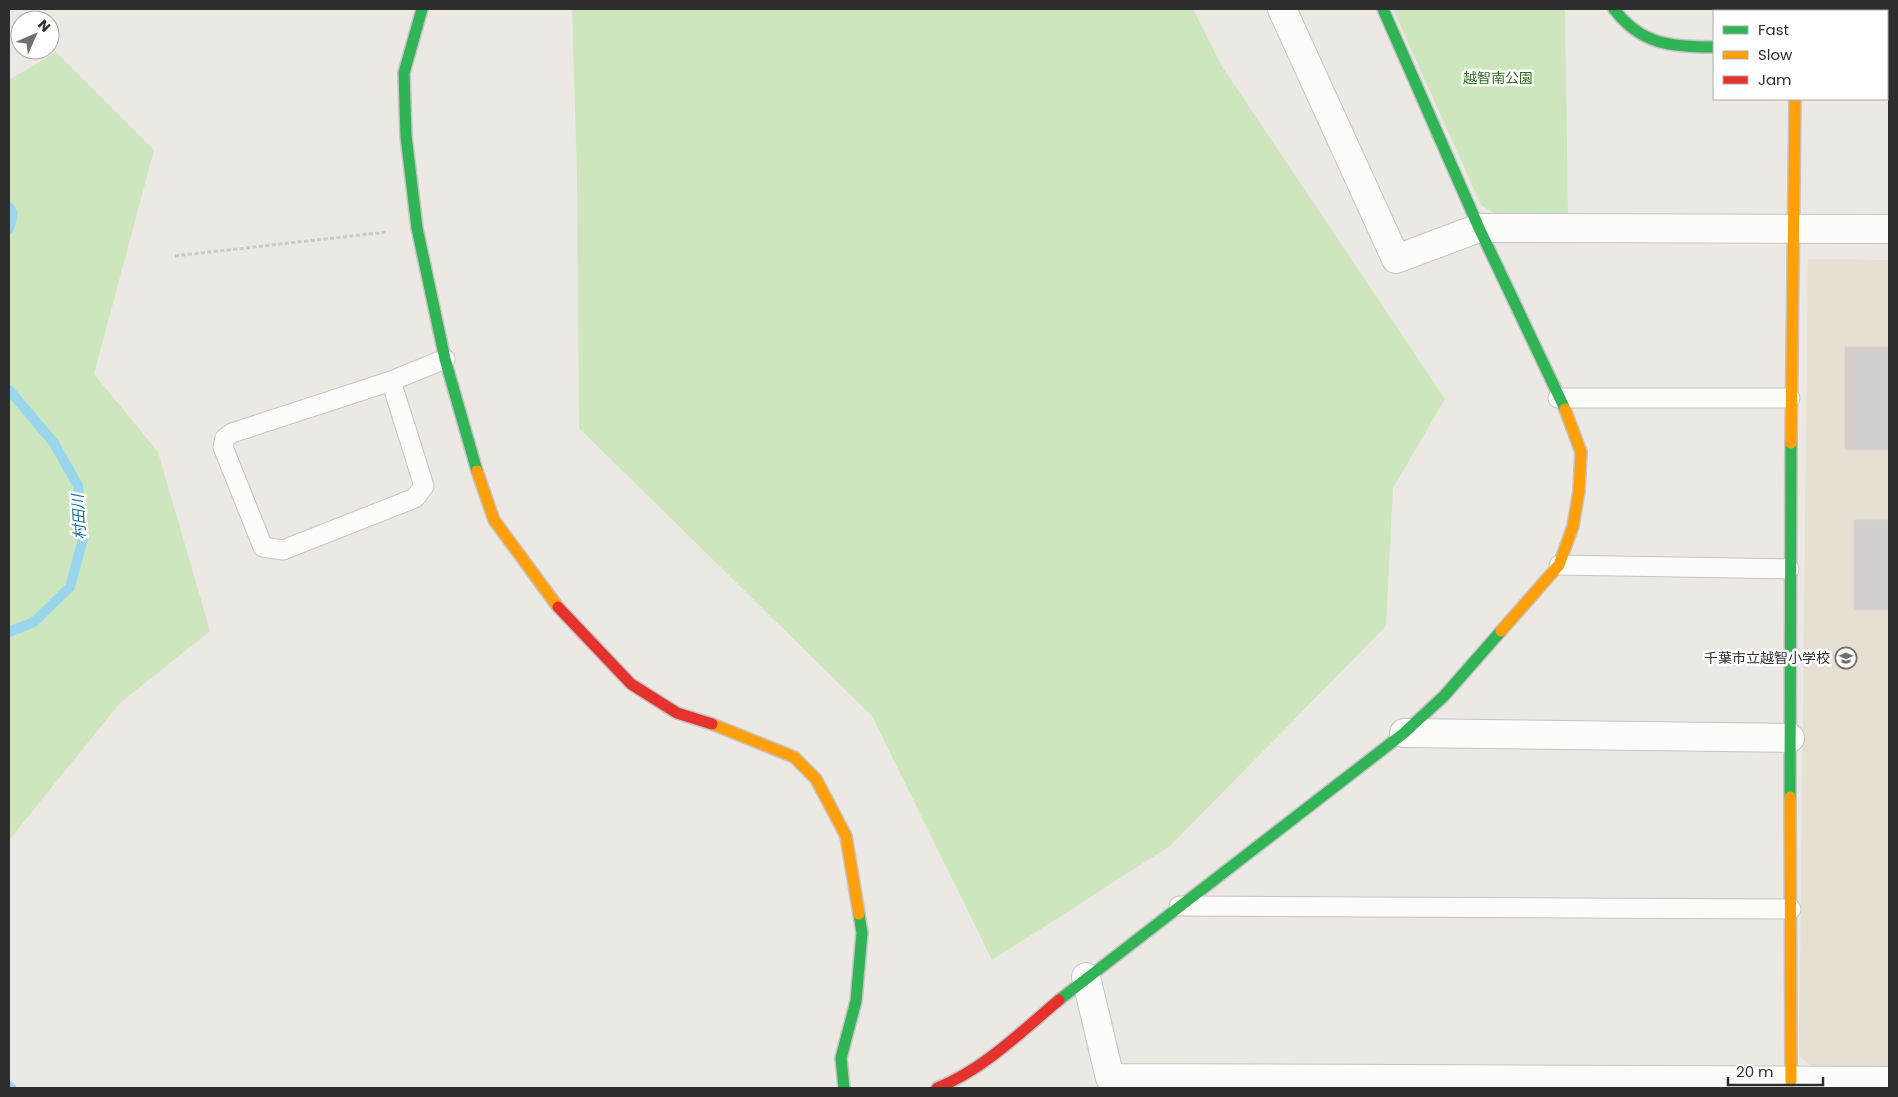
<svg xmlns="http://www.w3.org/2000/svg" width="1898" height="1097" font-family="Poppins,'Noto Sans JP',sans-serif">
  <style>
    .education { fill: #e6e0d3 }
    .green { fill: #cee6be }
    .lines { fill: none; stroke-linecap: round; stroke-linejoin: round }
    .stream { stroke: #99d6ec; stroke-width: 10 }
    .building { fill: #d1cecb; stroke: #d7d4d0 }
    .lane-casing { stroke: #c5c4c5; stroke-width: 21 }
    .street-casing { stroke: #c5c4c5; stroke-width: 30 }
    .fast-casing { stroke: #c5c4c5; stroke-width: 14 }
    .slow-casing { stroke: #c5c4c5; stroke-width: 14 }
    .jam-casing { stroke: #c5c4c5; stroke-width: 14 }
    .path { stroke: #c9c9c8; stroke-width: 3; stroke-dasharray: 4 2.5; stroke-linecap: butt }
    .lane { stroke: #fcfcfb; stroke-width: 19 }
    .street { stroke: #fcfcfb; stroke-width: 28 }
    .fast { stroke: #30b455; stroke-width: 11 }
    .slow { stroke: #ff9f0a; stroke-width: 11 }
    .jam { stroke: #e5322d; stroke-width: 11 }
    .labels { text-anchor: middle; stroke-width: 5; stroke-linejoin: round; paint-order: stroke }
    .park-label { font-size: 14px; fill: #2c6e1b; stroke: #fff }
    .poi-label { font-size: 14px; fill: #2e2e2e; stroke: #fff; text-anchor: end }
    .water-label { font-size: 15px; font-style: italic; fill: #0d6fa3; stroke: #fff }
  </style>
  <rect width="100%" height="100%" fill="#ece8e4"/>
  <path class="education" d="M 1808,259 L 1889,260 L 1889,1066 L 1811,1066 L 1799,1055 Z"/>
  <path class="green" d="M 572,9 L 1193,9 L 1221,65 L 1445,399 L 1393,488 L 1386,626 L 1170,846 L 992,960 L 872,716 L 579,428 L 577,177 Z
    M 1393,9 L 1565,9 L 1568,215 L 1497,215 L 1481,205 Z
    M 56,52 L 154,150 L 94,374 L 158,452 L 210,631 L 120,703 L 9,840 L 9,80 Z"/>
  <g class="lines">
    <path class="stream" d="M 9,207 L 13,214 L 9,229
      M 9,390 L 54,443 L 78,486 L 83,539 L 70,587 L 34,622 L 9,632
      M 9,1086 L 11,1088"/>
  </g>
  <path class="building" d="M 1845,347 L 1889,347 L 1889,450 L 1845,450 Z
    M 1854,520 L 1889,520 L 1889,610 L 1854,610 Z"/>
  <g class="lines">
    <g class="lane-casing">
      <path id="lane" d="M 391,381 L 424,486 L 415,498 L 283,550 L 263,547 L 223,447 L 225,438 L 232,433 L 391,381 L 445,359
        M 1558,398 L 1790,398
        M 1559,565 L 1789,569
        M 1179,906 L 1791,909"/>
    </g>
    <g class="street-casing">
      <path id="street" d="M 1282,9 L 1396,259 L 1479,228 L 1889,229
        M 1795,11 L 1795,9
        M 1404,733 L 1790,738
        M 1086,977 L 1110,1078 L 1889,1081"/>
    </g>
    <g class="fast-casing">
      <path id="fast" d="M 422,9 L 404,73 L 406,136 L 417,228 L 445,359 L 477,471
        M 1383,9 L 1479,228 L 1565,409
        M 1614,9 C 1641,45 1672,47 1714,47
        M 1790,797 L 1791,443
        M 1059,1000 L 1404,733 L 1444,696 L 1501,631
        M 844,1088 L 841,1058 L 856,1001 L 862,933 L 859,914"/>
    </g>
    <g class="slow-casing">
      <path id="slow" d="M 1887,47 L 1889,47
        M 1791,443 L 1795,99
        M 477,471 L 494,520 L 558,607
        M 1501,631 L 1559,565 L 1573,526 L 1579,491 L 1581,452 L 1565,409
        M 712,724 L 794,757 L 816,779 L 846,836 L 859,914
        M 1790,797 L 1791,1081"/>
    </g>
    <g class="jam-casing">
      <path id="jam" d="M 558,607 L 631,684 L 677,713 L 712,724
        M 937,1088 C 983,1070 1022,1031 1059,1000"/>
    </g>
    <path class="path" d="M 175,256 L 387,232"/>
    <use href="#lane" class="lane"/>
    <use href="#street" class="street"/>
    <use href="#fast" class="fast"/>
    <use href="#slow" class="slow"/>
    <use href="#jam" class="jam"/>
  </g>
  <defs>
    <g id="school-ring" transform="scale(1.125)"><circle r="9.5" fill="#fff" stroke="#706f6e" stroke-width="1.5"/><path d="M0-5L7-2L0 1L-7-2ZM-4 1L0 2.5L4 1V4Q0 6-4 4Z" fill="#706f6e"/></g>
  </defs>
  <g fill-rule="evenodd">
    <use href="#school-ring" x="1846" y="658"/>
  </g>
  <g class="labels">
    <g class="park-label">
      <text x="1498" y="83">越智南公園</text>
    </g>
    <g class="poi-label">
      <text x="1830" y="663">千葉市立越智小学校</text>
    </g>
    <g class="water-label">
      <text transform="translate(79 517) rotate(-93)" y="5">村田川</text>
    </g>
  </g>
  <rect width="1898" height="1097" fill="none" stroke="#2e2e2e" stroke-width="20"/>
  <rect x="1713" y="10" width="175" height="90" fill="#ffffff" stroke="#ababab"/>
  <rect x="1723" y="26" width="25" height="8" fill="#30b455" stroke="#ababab"/>
  <text x="1758" y="35" font-size="15" fill="#2e2e2e">Fast</text>
  <rect x="1723" y="51" width="25" height="8" fill="#ff9f0a" stroke="#ababab"/>
  <text x="1758" y="60" font-size="15" fill="#2e2e2e">Slow</text>
  <rect x="1723" y="76" width="25" height="8" fill="#e5322d" stroke="#ababab"/>
  <text x="1758" y="85" font-size="15" fill="#2e2e2e">Jam</text>
  <g transform="translate(35 35) rotate(45)"><circle r="24" fill="#ffffff" stroke="#ababab"/>
  <path d="M0-4L9 19L0 12L-9 19Z" fill="#706f6e"/>
  <text y="-8" font-size="14" font-weight="bold" text-anchor="middle" fill="#2e2e2e">N</text>
  </g>
  <path d="M1728 1077v8h95v-8" fill="none" stroke="#2e2e2e" stroke-width="2.5"/>
  <text x="1736" y="1077" font-size="15" fill="#2e2e2e" stroke="#ffffff" stroke-width="4" paint-order="stroke">20 m</text>
</svg>
